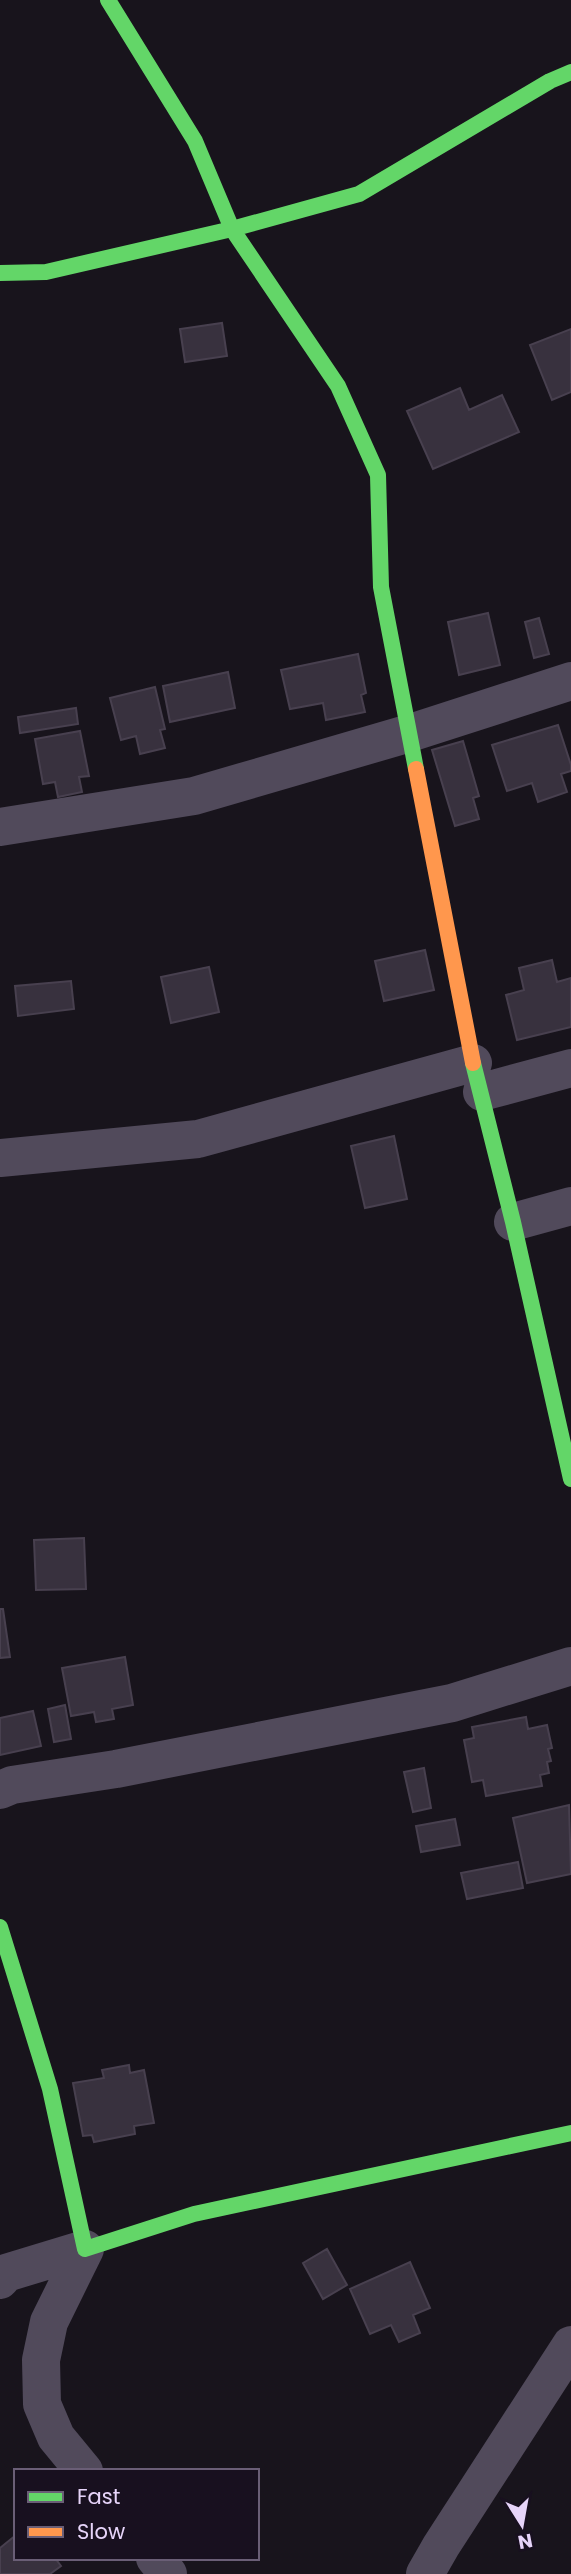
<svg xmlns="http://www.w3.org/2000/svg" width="571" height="2574" font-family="Poppins,sans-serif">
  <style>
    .building { fill: #38313e; stroke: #48404f; stroke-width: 2 }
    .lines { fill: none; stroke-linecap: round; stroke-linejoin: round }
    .street { stroke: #514a5b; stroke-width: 38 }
    .fast { stroke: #63d668; stroke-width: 16 }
    .slow { stroke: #ff974d; stroke-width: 16 }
  </style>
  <rect width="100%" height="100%" fill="#18141c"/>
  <path class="building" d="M 222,323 L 227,356 L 185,362 L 180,329 Z
    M 571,329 L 571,392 L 552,400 L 530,345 Z
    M 460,388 L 469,410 L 502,395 L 519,432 L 433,469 L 407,411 Z
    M 488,613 L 500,665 L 459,675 L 448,622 Z
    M 539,618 L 549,654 L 534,658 L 525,622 Z
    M 358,654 L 366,693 L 361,695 L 365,712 L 326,720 L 323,703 L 290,709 L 281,670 Z
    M 228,672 L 235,708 L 170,722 L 163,686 Z
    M 155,687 L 165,729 L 160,730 L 165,748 L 140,754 L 136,736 L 121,740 L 110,698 Z
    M 76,708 L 78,724 L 20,733 L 18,717 Z
    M 558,725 L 571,765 L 571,771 L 561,774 L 567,792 L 538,802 L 532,783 L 507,791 L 492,745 Z
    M 80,731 L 89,776 L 79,777 L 82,792 L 58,797 L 55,782 L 43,784 L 35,739 Z
    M 463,741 L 479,796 L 473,798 L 479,819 L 455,826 L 432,750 Z
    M 425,950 L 434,990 L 384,1001 L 375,961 Z
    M 552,960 L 557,982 L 571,978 L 571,1027 L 517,1040 L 506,995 L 524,990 L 519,968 Z
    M 209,967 L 219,1012 L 171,1023 L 161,977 Z
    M 71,981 L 74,1009 L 18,1016 L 15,986 Z
    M 394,1136 L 407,1199 L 365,1208 L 351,1146 Z
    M 84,1538 L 86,1589 L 36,1590 L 34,1540 Z
    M 0,1609 L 3,1609 L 10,1657 L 0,1658 Z
    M 125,1657 L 133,1705 L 112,1709 L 114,1719 L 96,1722 L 94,1712 L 71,1716 L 62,1668 Z
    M 65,1705 L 71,1739 L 54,1742 L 48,1709 Z
    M 33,1711 L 41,1746 L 0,1755 L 0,1718 Z
    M 526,1717 L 528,1729 L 547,1725 L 552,1748 L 548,1749 L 551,1761 L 547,1762 L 549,1773 L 540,1775 L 542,1786 L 486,1796 L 483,1780 L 472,1782 L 464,1740 L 474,1738 L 472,1727 Z
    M 424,1768 L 431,1808 L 413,1812 L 404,1772 Z
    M 569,1805 L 571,1874 L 527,1883 L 513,1818 Z
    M 455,1819 L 460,1845 L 421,1852 L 416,1826 Z
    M 518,1862 L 523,1888 L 467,1899 L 461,1873 Z
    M 129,2065 L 130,2073 L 144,2070 L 154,2123 L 134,2126 L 135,2134 L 94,2142 L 92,2135 L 83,2136 L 73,2083 L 104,2078 L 102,2070 Z
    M 327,2249 L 347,2285 L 323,2299 L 303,2263 Z
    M 410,2262 L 430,2308 L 413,2315 L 420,2333 L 399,2342 L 391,2325 L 370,2334 L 350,2289 Z
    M 16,2535 L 16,2558 L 55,2558 L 61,2566 L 50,2574 L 0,2574 L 0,2548 Z"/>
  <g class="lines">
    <path class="street" d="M 0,827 L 194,796 L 410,733 L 571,681
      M 482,1092 L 571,1068
      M 0,1158 L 198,1139 L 473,1063
      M 513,1222 L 571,1206
      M 0,1790 L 12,1785 L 116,1769 L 452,1703 L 571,1666
      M 0,2280 L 6,2273 L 85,2249
      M 84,2471 L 56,2437 L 42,2404 L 41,2360 L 49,2322 L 85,2249
      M 155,2558 L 168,2574
      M 425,2574 L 441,2546 L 571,2345"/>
    <path class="fast" d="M 108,0 L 195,141 L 232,229 L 338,386 L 378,475 L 381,587 L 416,769
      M 0,273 L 46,272 L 232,229 L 359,194 L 550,81 L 571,72
      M 473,1063 L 513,1222 L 571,1479
      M 0,1927 L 50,2089 L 85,2249 L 194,2214 L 571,2133"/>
    <path class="slow" d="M 416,769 L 473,1063"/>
  </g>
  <rect x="14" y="2469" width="245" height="91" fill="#18101f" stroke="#6a5e76" stroke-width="2"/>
  <rect x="28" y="2492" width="35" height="10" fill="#63d668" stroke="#6a5e76" stroke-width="2"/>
  <text x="77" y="2504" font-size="21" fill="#e6d4f9">Fast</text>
  <rect x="28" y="2527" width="35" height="10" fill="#ff974d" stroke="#6a5e76" stroke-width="2"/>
  <text x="77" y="2539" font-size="21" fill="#e6d4f9">Slow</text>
  <g transform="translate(522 2525) rotate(169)" stroke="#18101f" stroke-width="5" paint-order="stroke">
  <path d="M0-5L12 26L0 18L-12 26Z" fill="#e6d4f9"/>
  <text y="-10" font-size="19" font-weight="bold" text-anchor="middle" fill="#e6d4f9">N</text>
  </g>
</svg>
